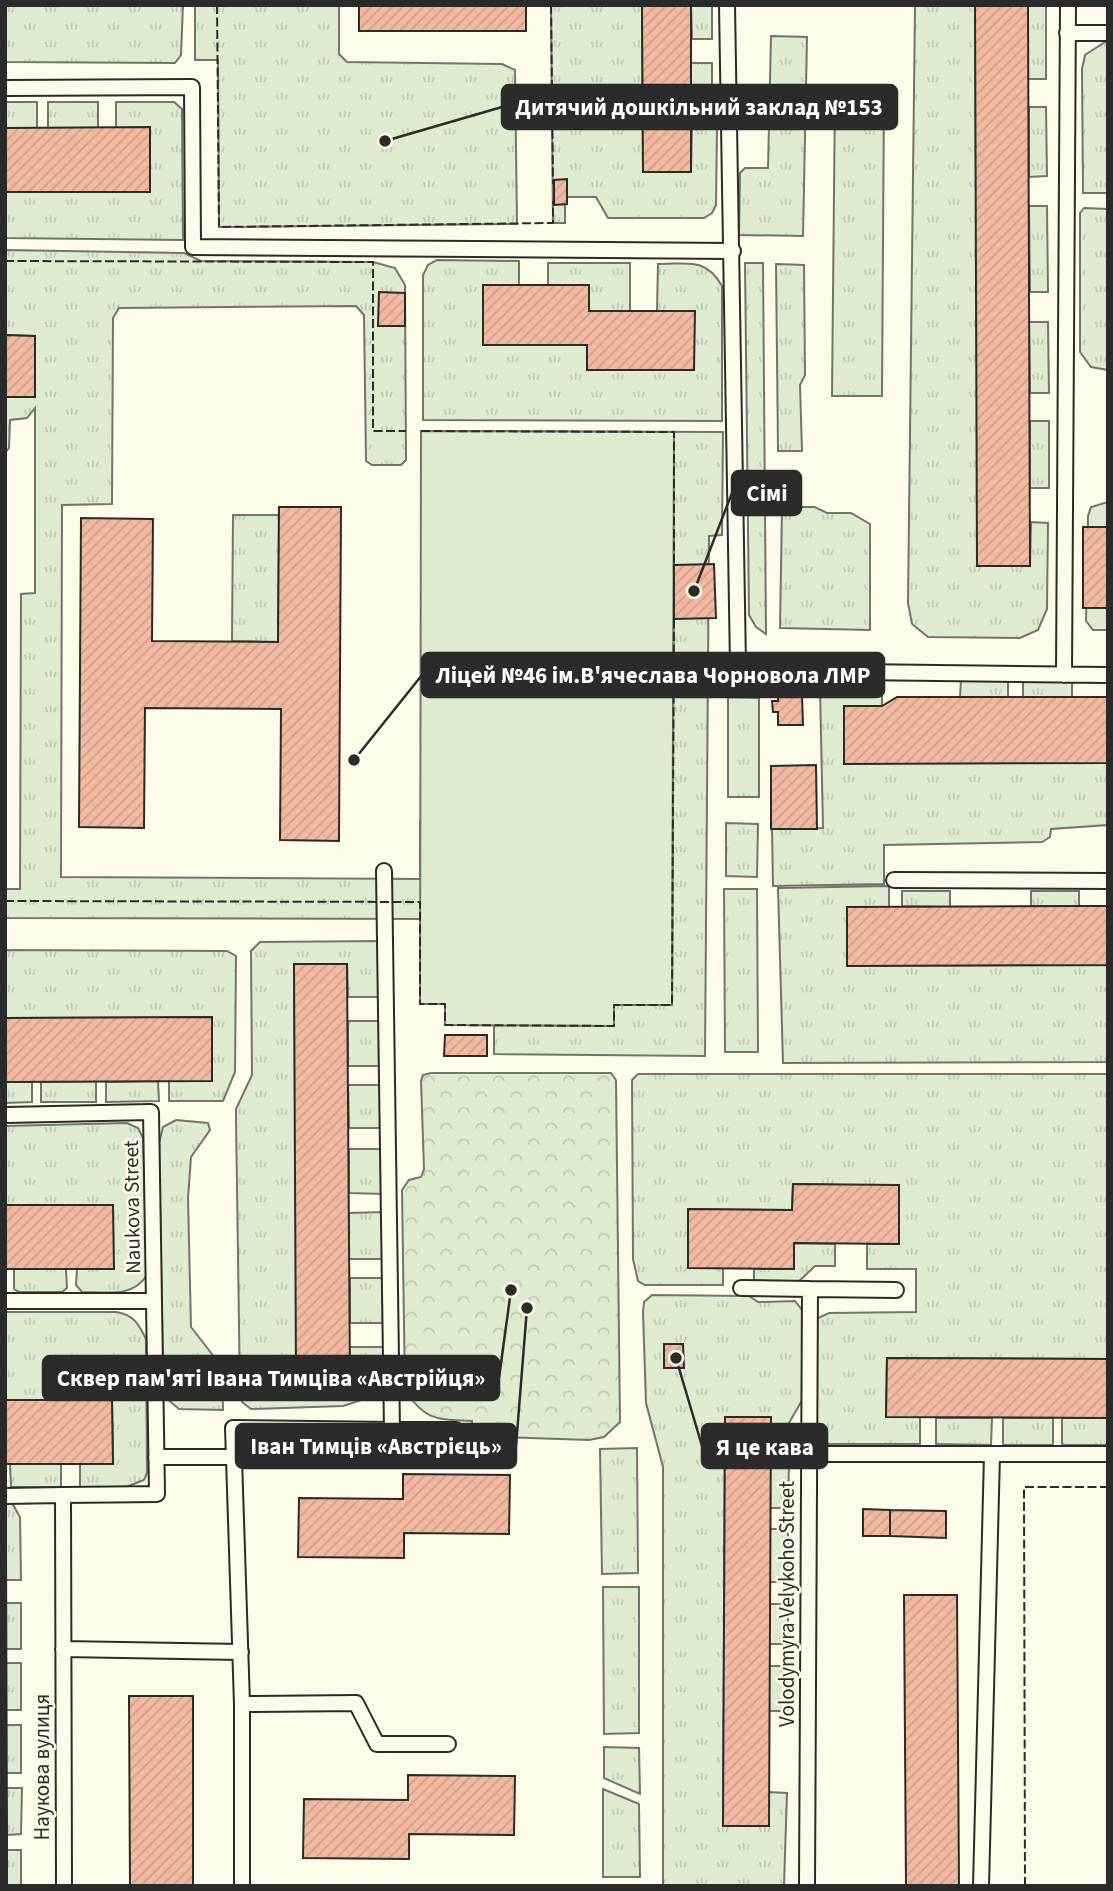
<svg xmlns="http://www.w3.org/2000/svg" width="1113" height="1891" font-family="'Source Sans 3',sans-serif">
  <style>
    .grass { fill: url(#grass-tufts); stroke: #74746e; stroke-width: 2 }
    .forest { fill: url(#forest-crowns); stroke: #74746e; stroke-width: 2 }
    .pitch { fill: #deebd1; stroke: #74746e; stroke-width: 2 }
    .building { fill: url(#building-hatch); stroke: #2b2b2b; stroke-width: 2 }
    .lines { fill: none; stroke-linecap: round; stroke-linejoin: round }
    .service-casing { stroke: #2b2b2b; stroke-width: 18 }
    .service { stroke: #fdfbea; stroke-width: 14 }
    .fence { stroke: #2b2b2b; stroke-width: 2; stroke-dasharray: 9 3.5; stroke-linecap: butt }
    .labels { text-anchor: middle; stroke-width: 5; stroke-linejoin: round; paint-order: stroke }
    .street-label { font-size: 21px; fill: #2b2b2b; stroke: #fdfbea }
    .leader { fill: none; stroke: #2b2b2b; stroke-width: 2.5 }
    .callout-dot { fill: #2b2b2b; stroke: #fdfbea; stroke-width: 2.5 }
    .callout { fill: #2b2b2b; stroke: #2b2b2b; stroke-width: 2.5 }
    .callout-label { font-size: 23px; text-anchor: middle; font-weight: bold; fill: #fff }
  </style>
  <defs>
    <pattern id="grass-tufts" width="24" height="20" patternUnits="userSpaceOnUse" patternTransform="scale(1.75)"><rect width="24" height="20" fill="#deebd1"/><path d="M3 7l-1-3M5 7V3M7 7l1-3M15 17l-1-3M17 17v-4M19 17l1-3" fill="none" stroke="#bfcab4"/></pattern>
    <pattern id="forest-crowns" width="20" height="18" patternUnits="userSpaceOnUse" patternTransform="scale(1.75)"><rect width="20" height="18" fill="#deebd1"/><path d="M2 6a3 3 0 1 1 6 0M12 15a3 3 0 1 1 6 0" fill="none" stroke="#bfcab4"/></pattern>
    <pattern id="building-hatch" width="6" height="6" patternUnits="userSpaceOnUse" patternTransform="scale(1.75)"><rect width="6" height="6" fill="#f2b8a0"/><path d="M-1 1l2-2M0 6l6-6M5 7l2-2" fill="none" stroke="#d09e8a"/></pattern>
  </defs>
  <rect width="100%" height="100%" fill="#fdfbea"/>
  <path class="grass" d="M 5,5 L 183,5 L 181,55 L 175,63 L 5,62 Z
    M 195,5 L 339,5 L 339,54 L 347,62 L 502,64 L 515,70 L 517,224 L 219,227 L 218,60 L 195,60 Z
    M 551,5 L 642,5 L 643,172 L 691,172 L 692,126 L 717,126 L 716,205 L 712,213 L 704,218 L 608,218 L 596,197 L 565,197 L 565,223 L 553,223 Z
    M 691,5 L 712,5 L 712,39 L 692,39 Z
    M 915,5 L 975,5 L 978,566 L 1030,566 L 1031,522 L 1048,523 L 1047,609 L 1038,630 L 1020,638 L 928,637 L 912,624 L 908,603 Z
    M 1028,5 L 1046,5 L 1046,79 L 1028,79 Z
    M 771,36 L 807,37 L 803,236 L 739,235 L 740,173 L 745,168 L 768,168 Z
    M 1108,40 L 1108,193 L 1083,193 L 1082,69 L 1085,55 Z
    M 691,63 L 712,63 L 712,106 L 691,106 Z
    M 835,90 L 884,91 L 882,396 L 832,396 Z
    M 5,102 L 37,102 L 37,128 L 5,128 Z
    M 48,102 L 98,102 L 98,128 L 48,128 Z
    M 116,102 L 174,102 L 182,109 L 183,240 L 5,238 L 5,192 L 150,191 L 150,128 L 116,128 Z
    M 1029,107 L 1046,107 L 1047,176 L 1029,177 Z
    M 1029,206 L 1047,206 L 1048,292 L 1030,292 Z
    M 1084,208 L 1108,209 L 1108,370 L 1091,367 L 1080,352 L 1080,213 Z
    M 5,250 L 184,253 L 201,261 L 373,262 L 395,268 L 405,285 L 406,460 L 401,465 L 372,465 L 366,461 L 364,315 L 356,306 L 119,308 L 113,318 L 112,504 L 62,505 L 61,877 L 420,879 L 420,821 L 652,1005 L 672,1005 L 674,535 L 421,431 L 723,432 L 722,535 L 709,536 L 705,1056 L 494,1054 L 494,1025 L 614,1026 L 614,1005 L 636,1004 L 420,1004 L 420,919 L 5,918 L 5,889 L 20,889 L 21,594 L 35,593 L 35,408 L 27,418 L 10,420 L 9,448 L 5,453 L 5,397 L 35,397 L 35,336 L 5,335 Z
    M 437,260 L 519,261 L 519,285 L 483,286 L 483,344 L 587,345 L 588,370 L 694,370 L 694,312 L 657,311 L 658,264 C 687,264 706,257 722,286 L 722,421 L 423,420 L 423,275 L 428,265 Z
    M 548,263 L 630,263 L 630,311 L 589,311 L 548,285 Z
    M 745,263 L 763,263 L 766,634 L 756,627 L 749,615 Z
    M 776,264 L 804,265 L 805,375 L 800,385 L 802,451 L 778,451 Z
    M 1029,322 L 1048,322 L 1049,393 L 1030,393 Z
    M 1030,421 L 1049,421 L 1049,488 L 1030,488 Z
    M 1108,502 L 1108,630 L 1093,630 L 1086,621 L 1088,516 L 1091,507 Z
    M 782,507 L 815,507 L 827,513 L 851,513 L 870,524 L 870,630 L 780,628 Z
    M 233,515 L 279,515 L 278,642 L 232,641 Z
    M 961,680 L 1008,680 L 1008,697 L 960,697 Z
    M 1023,680 L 1072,680 L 1072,697 L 1023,697 Z
    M 882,688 L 882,706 L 844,706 L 1108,763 L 1108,825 L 1051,829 L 1050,837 L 1042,842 L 884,845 L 884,884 L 773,886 L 772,829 L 823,828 L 820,689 Z
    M 728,697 L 759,698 L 759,797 L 728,797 Z
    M 726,823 L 758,824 L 757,877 L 726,876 Z
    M 889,886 L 889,907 L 847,907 L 847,966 L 1108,965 L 1108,1062 L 783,1063 L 778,888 Z
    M 724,889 L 757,889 L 758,1052 L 725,1052 Z
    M 902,891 L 950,891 L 950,907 L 902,906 Z
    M 1031,891 L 1079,891 L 1079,906 L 1031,906 Z
    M 383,941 L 383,997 L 348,997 L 347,964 L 294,964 L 297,1379 L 349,1378 L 350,1347 L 385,1347 L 383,1382 L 374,1396 L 343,1406 L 251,1409 L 242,1402 L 240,1393 L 236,1119 L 236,1109 L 252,1075 L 251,951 L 260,942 Z
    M 5,950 L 227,951 L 236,956 L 235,1072 L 223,1101 L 169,1101 L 169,1081 L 212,1081 L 211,1017 L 5,1018 Z
    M 348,1021 L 383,1021 L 383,1066 L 348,1066 Z
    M 638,1074 L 1108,1074 L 1108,1359 L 887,1358 L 886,1417 L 920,1417 L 920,1444 L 829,1444 L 819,1441 L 815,1431 L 816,1319 L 829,1313 L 916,1312 L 916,1269 L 867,1269 L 867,1244 L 899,1244 L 899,1186 L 793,1184 L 792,1210 L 689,1209 L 688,1268 L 723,1268 L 723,1285 L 645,1285 L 638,1281 L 633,1259 L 632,1080 Z
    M 96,1081 L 96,1102 L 41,1102 L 41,1082 Z
    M 158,1081 L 159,1101 L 106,1102 L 106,1082 Z
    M 5,1082 L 32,1082 L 32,1102 L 5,1103 Z
    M 348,1085 L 383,1085 L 384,1128 L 349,1128 Z
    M 176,1120 L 208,1123 L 210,1130 L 191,1157 L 188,1198 L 191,1327 L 222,1367 L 223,1410 L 179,1409 L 167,1399 L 163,1375 L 159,1143 L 163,1127 Z
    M 127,1123 L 138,1128 L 143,1138 L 147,1275 C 133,1298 106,1292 82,1292 L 76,1285 L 77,1269 L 5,1205 L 5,1126 Z
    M 349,1149 L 383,1149 L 384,1194 L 349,1193 Z
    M 384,1212 L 384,1259 L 349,1259 L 349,1213 Z
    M 794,1243 L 835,1244 L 835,1266 L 815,1266 L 794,1286 L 754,1285 L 754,1269 L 794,1269 Z
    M 14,1269 L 66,1269 L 67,1288 L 62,1292 L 19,1292 L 14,1289 Z
    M 350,1278 L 385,1278 L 385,1323 L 350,1323 Z
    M 652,1295 L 749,1296 L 758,1302 L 795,1301 L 802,1310 L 804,1397 L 789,1423 L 788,1446 L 771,1446 L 725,1418 L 723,1825 L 769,1826 L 769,1792 L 787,1793 L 784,1886 L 663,1886 L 663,1467 L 646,1403 L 643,1312 L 644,1302 Z
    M 6,1312 L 116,1312 C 134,1315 138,1323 146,1339 L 147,1473 L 144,1480 L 126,1487 L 80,1487 L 80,1464 L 113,1464 L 112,1400 L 5,1400 Z
    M 936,1418 L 992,1418 L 991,1445 L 936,1444 Z
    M 1003,1418 L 1053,1418 L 1053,1445 L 1003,1445 Z
    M 1062,1418 L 1108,1418 L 1108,1445 L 1062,1445 Z
    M 637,1448 L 638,1573 L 602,1574 L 600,1449 Z
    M 770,1463 L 789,1463 L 788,1508 L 770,1508 Z
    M 10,1464 L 61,1464 L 61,1487 L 11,1487 Z
    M 5,1502 L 12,1503 L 20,1517 L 21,1580 L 6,1580 Z
    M 770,1529 L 788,1529 L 788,1582 L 770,1582 Z
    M 603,1587 L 639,1587 L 639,1733 L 604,1734 Z
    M 6,1603 L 21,1603 L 21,1649 L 6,1649 Z
    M 770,1604 L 788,1604 L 788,1644 L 769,1644 Z
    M 6,1663 L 21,1663 L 21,1710 L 6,1710 Z
    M 769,1666 L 787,1666 L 787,1711 L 769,1711 Z
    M 6,1725 L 21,1725 L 21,1773 L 6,1773 Z
    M 604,1747 L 639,1748 L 640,1794 L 604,1778 Z
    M 6,1788 L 22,1788 L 21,1834 L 7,1835 Z
    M 603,1789 L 639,1804 L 640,1877 L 603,1877 Z
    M 7,1850 L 21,1850 L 21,1886 L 7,1886 Z"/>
  <path class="forest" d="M 431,1073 L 611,1073 L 616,1080 L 620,1422 L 604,1437 L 589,1440 L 472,1436 L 472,1421 C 437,1419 427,1422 405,1391 L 402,1190 L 409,1180 L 421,1177 L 424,1169 L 421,1081 L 423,1075 Z"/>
  <path class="pitch" d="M 421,431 L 674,432 L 672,1005 L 614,1005 L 614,1026 L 445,1025 L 445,1004 L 420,1004 Z"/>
  <path class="building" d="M 359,5 L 526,5 L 526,31 L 359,31 Z
    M 642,5 L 691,5 L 691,172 L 643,172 Z
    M 975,5 L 1028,5 L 1030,566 L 977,566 Z
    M 150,127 L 150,192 L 5,192 L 5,128 Z
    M 567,179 L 567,204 L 554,205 L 554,180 Z
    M 483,285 L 589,285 L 589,311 L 695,311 L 694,370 L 587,370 L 587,345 L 483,345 Z
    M 379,292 L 405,293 L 405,326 L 378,326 Z
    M 5,335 L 35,336 L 35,397 L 5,397 Z
    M 279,507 L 341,507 L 339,841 L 280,840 L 281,709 L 145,708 L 144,828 L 79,827 L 81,518 L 153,519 L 152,641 L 278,642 Z
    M 1083,527 L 1108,527 L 1108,608 L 1083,608 Z
    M 714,564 L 716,618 L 674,619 L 674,565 Z
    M 778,695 L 802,695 L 803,725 L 778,725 L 778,712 L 773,712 L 772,701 L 778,701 Z
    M 897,697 L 1108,697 L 1108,763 L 844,764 L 844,706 L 882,706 Z
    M 816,765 L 817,829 L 771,829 L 771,766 Z
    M 1095,906 L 1108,906 L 1108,965 L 847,966 L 847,907 Z
    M 294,964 L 347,964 L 350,1378 L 296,1379 Z
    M 212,1017 L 212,1081 L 5,1082 L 5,1018 Z
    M 445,1035 L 487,1035 L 487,1056 L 444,1056 Z
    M 793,1184 L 899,1185 L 899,1244 L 794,1243 L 794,1269 L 688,1268 L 688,1209 L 792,1210 Z
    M 5,1205 L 113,1205 L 114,1269 L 5,1269 Z
    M 664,1344 L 683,1344 L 684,1368 L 664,1368 Z
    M 887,1358 L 1108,1359 L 1108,1418 L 886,1417 Z
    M 5,1400 L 112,1400 L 113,1464 L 5,1464 Z
    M 725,1417 L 771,1417 L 769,1826 L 723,1826 Z
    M 403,1474 L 510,1475 L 509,1534 L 404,1533 L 404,1558 L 298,1557 L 299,1498 L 403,1499 Z
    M 863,1509 L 890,1510 L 890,1536 L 863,1536 Z
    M 890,1510 L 946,1511 L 946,1538 L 890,1536 Z
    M 6,1549 L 7,1843 L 7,1886 L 5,1886 Z
    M 904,1595 L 957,1595 L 959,1886 L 906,1886 Z
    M 129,1696 L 193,1696 L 193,1886 L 130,1886 Z
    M 408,1775 L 515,1776 L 514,1835 L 409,1834 L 409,1859 L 303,1858 L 304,1799 L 408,1800 Z"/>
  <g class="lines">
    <g class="service-casing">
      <path id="service" d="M 727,5 L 738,665 L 744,670 L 775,671 L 1108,675
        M 1067,33 L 1108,33
        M 5,88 L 192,87 L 193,247 L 733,251
        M 1064,675 L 1068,5
        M 894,880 L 1108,881
        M 5,1115 L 151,1112 L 157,1494 L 63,1495 L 64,1886
        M 741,1288 L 810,1289
        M 5,1301 L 154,1301
        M 392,1430 L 456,1430
        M 809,1454 L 1108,1454
        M 156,1457 L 235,1457
        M 5,1496 L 63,1495
        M 63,1649 L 241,1652
        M 242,1704 L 356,1703 L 377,1744 L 448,1744
        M 242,1886 L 242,1704 L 233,1428 L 392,1430 L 384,871
        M 807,1886 L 810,1289 L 896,1290
        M 981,1886 L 992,1455"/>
    </g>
    <use href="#service" class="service"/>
    <path class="fence" d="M 217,5 L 219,227 L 553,223 L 553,201
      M 551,5 L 553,184
      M 5,261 L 373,262 L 373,431 L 406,431
      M 421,431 L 674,432 L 674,567
      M 5,901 L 420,902 L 420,1004 L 445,1004 L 445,1025 L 614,1026 L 614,1005 L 672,1005 L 674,616
      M 1025,1886 L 1024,1487 L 1108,1487"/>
  </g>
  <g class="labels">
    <g class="street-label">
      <text transform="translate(132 1207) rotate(-91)" y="7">Naukova Street</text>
      <text transform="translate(787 1604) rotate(-90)" y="7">Volodymyra Velykoho Street</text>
      <text transform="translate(42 1767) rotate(-90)" y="7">Наукова вулиця</text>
    </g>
  </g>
  <path class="leader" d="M385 141L502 107M694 591L732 493M354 760L422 675M511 1290L499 1378M527 1308L516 1446M676 1358L702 1446"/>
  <g class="callout-dot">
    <circle cx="385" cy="141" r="7"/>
    <circle cx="694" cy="591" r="7"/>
    <circle cx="354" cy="760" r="7"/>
    <circle cx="511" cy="1290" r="7"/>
    <circle cx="527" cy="1308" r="7"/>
    <circle cx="676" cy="1358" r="7"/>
  </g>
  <g class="callout">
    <rect x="502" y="85" width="395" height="44" rx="7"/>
    <rect x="732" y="471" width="69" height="44" rx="7"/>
    <rect x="422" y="653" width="462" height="44" rx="7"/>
    <rect x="43" y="1356" width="456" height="44" rx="7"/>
    <rect x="236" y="1424" width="280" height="44" rx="7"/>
    <rect x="702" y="1424" width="125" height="44" rx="7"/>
  </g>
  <g class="callout-label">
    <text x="699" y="115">Дитячий дошкільний заклад №153</text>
    <text x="767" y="501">Сімі</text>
    <text x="653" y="683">Ліцей №46 ім.В'ячеслава Чорновола ЛМР</text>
    <text x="271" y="1386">Сквер пам'яті Івана Тимціва «Австрійця»</text>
    <text x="376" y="1454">Іван Тимців «Австрієць»</text>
    <text x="765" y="1455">Я це кава</text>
  </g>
  <rect width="1113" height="1891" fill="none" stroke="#2b2b2b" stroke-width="14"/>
</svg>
